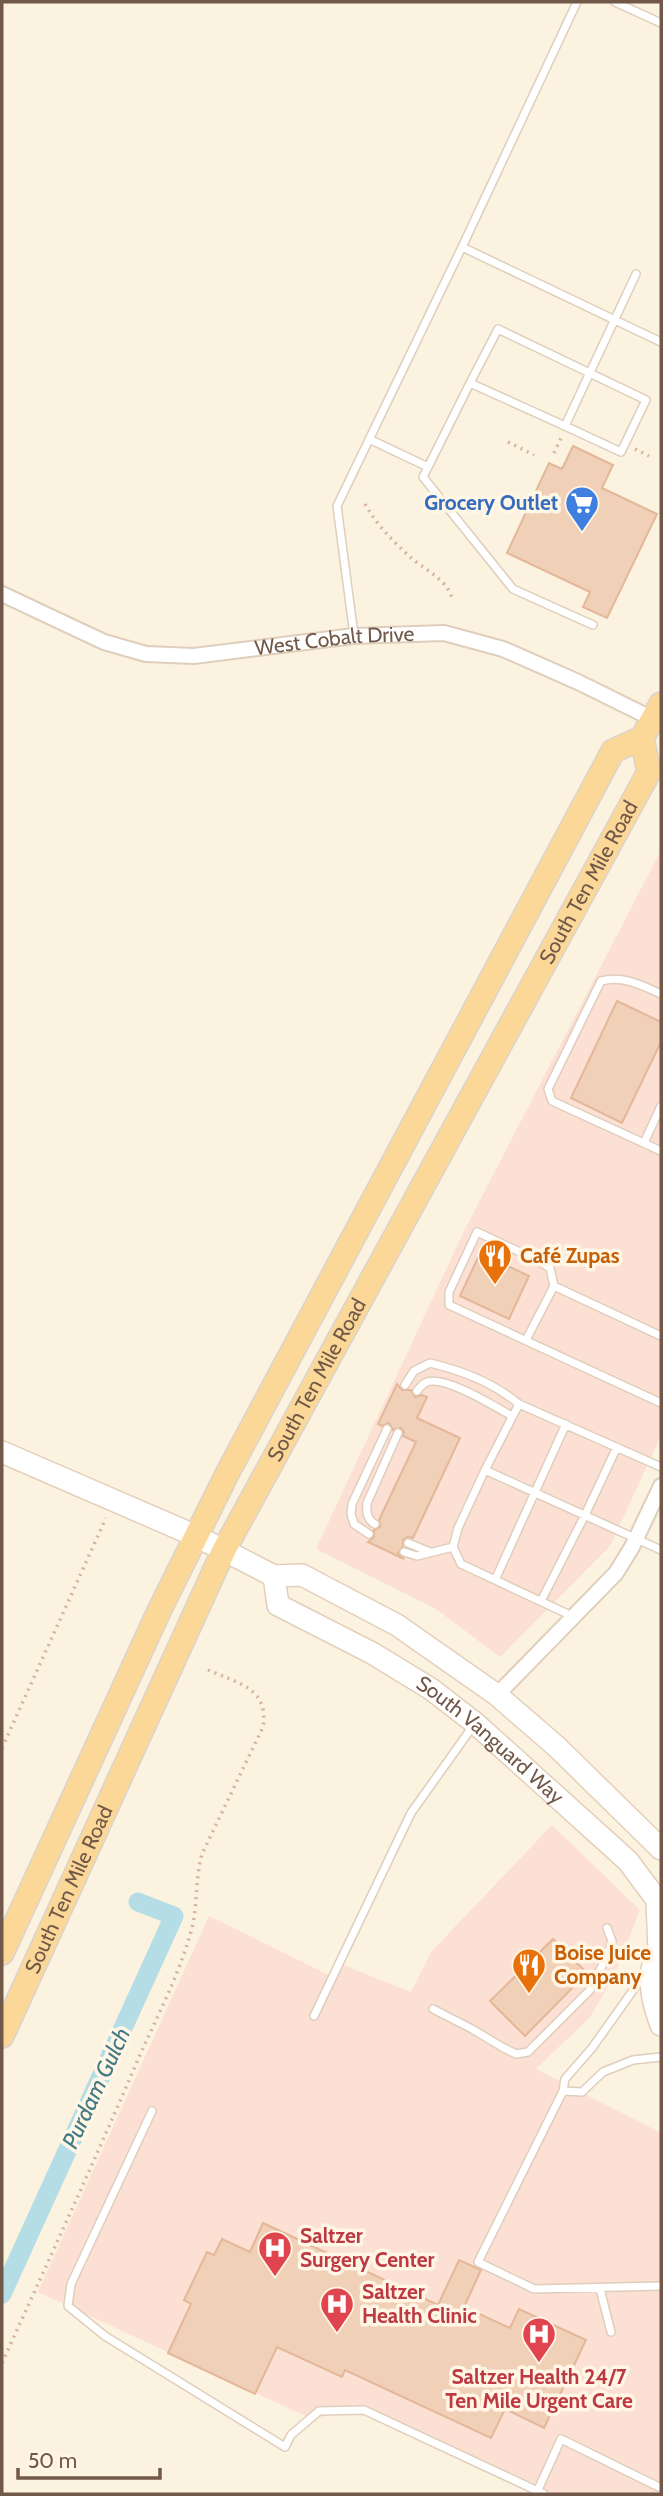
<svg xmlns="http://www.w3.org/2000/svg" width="663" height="2496" font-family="Cabin,sans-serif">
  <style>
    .commercial { fill: #fce0d3 }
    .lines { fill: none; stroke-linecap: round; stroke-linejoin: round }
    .canal { stroke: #b5dde5; stroke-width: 19 }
    .building { fill: #f1d0b8; stroke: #e3b798; stroke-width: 2 }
    .lane-casing { stroke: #dfcebc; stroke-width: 10 }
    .street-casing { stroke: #dfcebc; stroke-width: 18 }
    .secondary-casing { stroke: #e4cfba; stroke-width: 24 }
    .primary-casing { stroke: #dad4cf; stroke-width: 26 }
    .path { stroke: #d5b39c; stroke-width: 3.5; stroke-dasharray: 2 5; stroke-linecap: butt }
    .lane { stroke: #fff; stroke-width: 7 }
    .street { stroke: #fff; stroke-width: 14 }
    .secondary { stroke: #fff; stroke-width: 21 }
    .primary { stroke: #fbd898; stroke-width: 23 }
    .labels { text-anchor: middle; stroke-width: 7; stroke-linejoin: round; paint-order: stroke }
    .shop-label { font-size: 21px; font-weight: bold; fill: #366cbe; stroke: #fff6e6; text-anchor: end }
    .street-label { font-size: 21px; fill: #725848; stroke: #fff6e6 }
    .food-label { font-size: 21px; font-weight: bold; fill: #c56008; stroke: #fff6e6; text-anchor: start }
    .health-label { font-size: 21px; font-weight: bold; fill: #be3a42; stroke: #fff6e6; text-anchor: start }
    .water-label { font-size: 23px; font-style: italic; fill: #427985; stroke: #fff6e6 }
  </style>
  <rect width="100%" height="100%" fill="#fcf2e0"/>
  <path class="commercial" d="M 661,850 L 661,1436 L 610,1546 L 500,1657 L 436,1609 L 316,1549 L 464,1231 Z
    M 552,1825 L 640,1910 L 614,1976 L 590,2017 L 536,2069 L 661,2133 L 661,2494 L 553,2494 L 540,2488 L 537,2493 L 353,2404 L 314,2420 L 38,2292 L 209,1916 L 331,1976 L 341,1964 L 411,1992 L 432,1951 Z"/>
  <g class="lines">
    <path class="canal" d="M 2,2294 L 174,1916 L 138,1902"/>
  </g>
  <path class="building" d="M 573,446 L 613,465 L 602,488 L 657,514 L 607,618 L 583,607 L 590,592 L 507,553 L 549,463 L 562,469 Z
    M 617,1001 L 661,1022 L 661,1042 L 622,1123 L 571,1098 Z
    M 480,1253 L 529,1276 L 509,1319 L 460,1296 Z
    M 397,1384 L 402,1390 L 411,1390 L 415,1397 L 422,1395 L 427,1397 L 417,1418 L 460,1438 L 413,1538 L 407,1537 L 403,1540 L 403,1546 L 398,1553 L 404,1559 L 368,1542 L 374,1537 L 374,1530 L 380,1527 L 379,1520 L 416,1442 L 403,1436 L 404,1432 L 401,1428 L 393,1430 L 389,1423 L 382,1426 L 378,1424 Z
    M 553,1939 L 587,1973 L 525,2036 L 490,2001 Z
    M 263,2223 L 438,2305 L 459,2260 L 481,2270 L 464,2307 L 510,2328 L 519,2309 L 586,2340 L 544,2428 L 505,2409 L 491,2438 L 345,2370 L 342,2377 L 277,2347 L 255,2394 L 168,2353 L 191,2304 L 184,2300 L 207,2252 L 214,2255 L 222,2239 L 250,2252 Z"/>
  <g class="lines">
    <g class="lane-casing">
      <path id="lane" d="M 615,2 L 661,23
        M 462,247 L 661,342
        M 470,383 L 498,329 L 646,400 L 621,452 L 565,426
        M 369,439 L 428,467
        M 593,625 L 513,589 L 423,477 L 470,383 L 565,426 L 636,274
        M 354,635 L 337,506 L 462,247 L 577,2
        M 661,994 C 641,985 623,975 601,981 L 548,1089 L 552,1101 L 661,1151
        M 644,1143 L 661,1106
        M 554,1286 L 550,1268 L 537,1260 L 477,1232 L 449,1292 L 449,1305 L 661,1403
        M 526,1340 L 554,1286 L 661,1336
        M 405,1385 L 414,1371 L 430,1363 C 463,1371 492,1382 519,1404
        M 417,1391 C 419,1389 421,1385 425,1383 C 442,1373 495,1407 512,1416
        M 661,1467 L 519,1404 L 485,1470 L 661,1550
        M 485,1470 L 458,1528 L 453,1547 L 461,1564 L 572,1616
        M 375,1524 C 367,1520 366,1512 367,1503 L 398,1433
        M 369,1534 L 354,1524 L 351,1514 L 352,1504 L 387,1429
        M 408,1543 L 430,1552
        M 404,1552 L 417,1556 L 453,1547
        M 495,1580 L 566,1424
        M 541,1601 L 585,1515 L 617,1447
        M 646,1972 L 592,2048 L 565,2079 L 563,2091 L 478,2262 L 534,2289 L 661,2286
        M 433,2009 L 472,2029 L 502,2047 L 516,2054 L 528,2052 L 590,1990 L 609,1952 L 612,1941 L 607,1928
        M 314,2016 L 411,1813 L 473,1726
        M 563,2091 L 582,2092 L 603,2072 L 633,2060 L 661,2057
        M 152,2111 L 71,2284 L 68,2306 L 105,2336 L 285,2447 L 291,2435 L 319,2411 L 364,2410 L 544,2494
        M 600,2289 L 611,2332
        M 536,2494 L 561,2439 L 661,2488"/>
    </g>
    <g class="street-casing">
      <g id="street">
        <path id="s1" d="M 2,594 L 104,642 L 146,654 L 194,656 L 354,636 L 444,633 L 503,649 L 578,682 L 653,719"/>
        <path d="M 497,1695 L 616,1573 L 632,1547 L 661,1486"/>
      </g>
    </g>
    <g class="secondary-casing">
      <g id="secondary">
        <path d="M 2,1452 L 196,1536 L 274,1576 L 302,1575 L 397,1625 L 497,1695 L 557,1747 L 661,1849"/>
        <path id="s2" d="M 274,1576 L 278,1605 L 372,1653 L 431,1689 L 475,1723 L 628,1861 L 657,1900 L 659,1950"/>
        <path d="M 661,1946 C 645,1971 651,1998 661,2025"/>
      </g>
    </g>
    <g class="primary-casing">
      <g id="primary">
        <path d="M 2,1953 L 160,1609 L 228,1472 L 613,751 L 642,738 L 661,704"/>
        <path id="s3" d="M 2,2036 L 224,1550 L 649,772 L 642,738"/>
      </g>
    </g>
    <path class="path" d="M 508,442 L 534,455
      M 635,449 L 649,456
      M 554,453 L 562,436
      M 365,504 C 376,524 392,540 409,556 C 423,569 446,578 452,598
      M 2,1748 L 106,1518
      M 2,2363 C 46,2266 91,2169 133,2071 C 153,2024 179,1977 192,1928 C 198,1903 195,1878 202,1854 L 263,1727 C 269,1688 238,1683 208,1670"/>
    <use href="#lane" class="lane"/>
    <use href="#street" class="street"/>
    <use href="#secondary" class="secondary"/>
    <use href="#primary" class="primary"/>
  </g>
  <defs>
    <g id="supermarket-pin" transform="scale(1.75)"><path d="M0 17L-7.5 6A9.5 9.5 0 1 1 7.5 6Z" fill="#3f7fe0" stroke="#fff6e6"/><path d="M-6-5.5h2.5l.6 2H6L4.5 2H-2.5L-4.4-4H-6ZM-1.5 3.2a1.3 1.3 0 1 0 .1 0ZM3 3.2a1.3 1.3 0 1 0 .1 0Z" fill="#fff"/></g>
    <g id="restaurant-pin" transform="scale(1.75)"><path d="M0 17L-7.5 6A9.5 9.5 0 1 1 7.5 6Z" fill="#e8710a" stroke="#fff6e6"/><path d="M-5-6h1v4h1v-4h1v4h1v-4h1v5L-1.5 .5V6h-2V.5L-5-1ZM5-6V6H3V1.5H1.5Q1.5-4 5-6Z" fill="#fff"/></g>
    <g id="hospital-pin" transform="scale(1.75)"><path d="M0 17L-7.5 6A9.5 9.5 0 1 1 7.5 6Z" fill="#e0444e" stroke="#fff6e6"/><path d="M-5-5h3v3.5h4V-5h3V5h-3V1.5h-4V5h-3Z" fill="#fff"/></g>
  </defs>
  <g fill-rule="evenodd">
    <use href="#supermarket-pin" x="582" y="503"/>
    <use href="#restaurant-pin" x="495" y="1256"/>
    <use href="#restaurant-pin" x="529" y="1965"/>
    <use href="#hospital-pin" x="275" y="2248"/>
    <use href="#hospital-pin" x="337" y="2304"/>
    <use href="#hospital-pin" x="539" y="2334"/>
  </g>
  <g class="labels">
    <g class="shop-label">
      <text x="558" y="510">Grocery Outlet</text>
    </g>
    <g class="street-label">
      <text dy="7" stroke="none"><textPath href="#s1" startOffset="346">West Cobalt Drive</textPath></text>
      <text dy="7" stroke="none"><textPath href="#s3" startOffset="1295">South Ten Mile Road</textPath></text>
      <text dy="7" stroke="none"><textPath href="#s3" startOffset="728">South Ten Mile Road</textPath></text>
      <text dy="7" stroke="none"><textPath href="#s2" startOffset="282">South Vanguard Way</textPath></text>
      <text dy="7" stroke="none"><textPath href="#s3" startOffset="161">South Ten Mile Road</textPath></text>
    </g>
    <g class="food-label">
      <text x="520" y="1263">Café Zupas</text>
      <text x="554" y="1960">Boise Juice<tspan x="554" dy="24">Company</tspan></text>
    </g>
    <g class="health-label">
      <text x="300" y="2243">Saltzer<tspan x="300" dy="24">Surgery Center</tspan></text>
      <text x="362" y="2299">Saltzer<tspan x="362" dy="24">Health Clinic</tspan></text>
      <text x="539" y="2384" text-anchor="middle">Saltzer Health 24/7<tspan x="539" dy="24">Ten Mile Urgent Care</tspan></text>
    </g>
    <g class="water-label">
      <text transform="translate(96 2088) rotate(-65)" y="8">Purdam Gulch</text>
    </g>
  </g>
  <rect width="663" height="2496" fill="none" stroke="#725848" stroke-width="7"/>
  <path d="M18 2468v10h142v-10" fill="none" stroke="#725848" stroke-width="3.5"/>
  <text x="28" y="2468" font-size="21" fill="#725848" stroke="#fff6e6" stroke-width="5" paint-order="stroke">50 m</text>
</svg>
